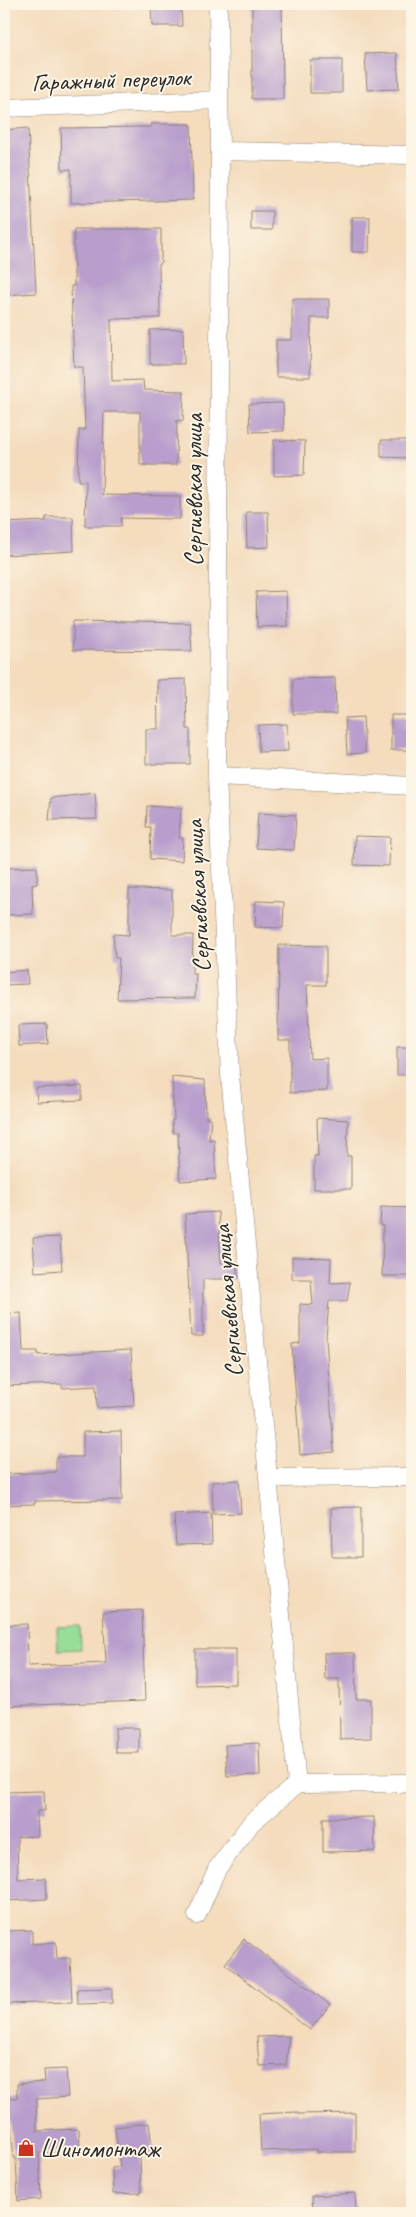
<svg xmlns="http://www.w3.org/2000/svg" width="416" height="2217" font-family="Caveat,sans-serif">
  <style>
    .green { fill: #98de97; stroke: #628461 }
    .building { fill: #b89ecc }
    .lines { fill: none; stroke-linecap: round; stroke-linejoin: round }
    .minor-casing { stroke: #908474; stroke-width: 19 }
    .minor { stroke: #fff; stroke-width: 18 }
    .labels { text-anchor: middle; stroke-width: 4; stroke-linejoin: round; paint-order: stroke }
    .street-label { font-size: 25px; fill: #2b2b2b; stroke: #fcf5e5 }
    .poi-label { font-size: 25px; fill: #2b2b2b; stroke: #fcf5e5; text-anchor: start }
  </style>
  <rect width="100%" height="100%" fill="#fcf5e5"/>
  <filter id="ink" filterUnits="userSpaceOnUse"><feTurbulence type="fractalNoise" baseFrequency=".02" numOctaves="2"/><feDisplacementMap in="SourceGraphic" scale="10" xChannelSelector="R" yChannelSelector="G"/><feConvolveMatrix kernelMatrix="1 2 1 2 8 2 1 2 1" color-interpolation-filters="sRGB"/></filter>
  <filter id="wash" filterUnits="userSpaceOnUse"><feTurbulence type="fractalNoise" baseFrequency=".0096" numOctaves="4" result="noise"/><feDisplacementMap in="SourceGraphic" scale="20" xChannelSelector="R" yChannelSelector="G"/><feGaussianBlur stdDeviation="1.12" result="paint"/><feColorMatrix in="noise" values="0 0 0 0 0 0 0 0 0 0 0 0 0 0 0 0 0 1.4 0 .05"/><feComposite in="paint" operator="in"/></filter>
  <g filter="url(#wash)">
    <rect width="100%" height="100%" fill="#f4dcbd"/>
    <path class="green" d="M 80,1626 L 81,1649 L 58,1650 L 57,1627 Z"/>
    <g id="blocks">
      <path class="building" d="M 151,4 L 181,4 L 182,26 L 152,26 Z
        M 252,5 L 282,5 L 283,99 L 252,99 Z
        M 397,53 L 399,89 L 367,90 L 365,54 Z
        M 310,60 L 342,60 L 342,93 L 310,93 Z
        M 151,124 L 191,124 L 193,200 L 71,203 L 71,169 L 62,170 L 61,128 L 151,127 Z
        M 28,128 L 36,293 L 4,295 L 4,130 Z
        M 251,211 L 272,211 L 272,230 L 251,230 Z
        M 352,217 L 370,217 L 369,252 L 352,252 Z
        M 74,229 L 161,229 L 161,263 L 159,263 L 160,318 L 111,319 L 112,381 L 143,380 L 144,390 L 184,391 L 183,421 L 177,420 L 176,465 L 140,465 L 140,412 L 104,412 L 102,495 L 180,496 L 180,519 L 121,518 L 121,526 L 85,526 L 86,481 L 78,481 L 79,430 L 85,430 L 83,367 L 74,367 L 71,286 L 74,286 Z
        M 292,299 L 329,299 L 329,318 L 311,318 L 310,377 L 276,377 L 276,340 L 292,340 Z
        M 183,329 L 184,364 L 150,364 L 150,330 Z
        M 283,403 L 284,431 L 250,432 L 249,404 Z
        M 274,440 L 305,441 L 304,475 L 274,476 Z
        M 381,440 L 412,440 L 412,458 L 381,457 Z
        M 246,512 L 268,512 L 269,547 L 247,548 Z
        M 46,517 L 73,517 L 74,551 L 4,555 L 4,523 L 46,521 Z
        M 286,591 L 287,626 L 257,627 L 256,592 Z
        M 73,621 L 190,623 L 192,651 L 73,650 Z
        M 335,678 L 336,714 L 293,714 L 293,679 Z
        M 186,679 L 187,729 L 190,729 L 190,764 L 146,764 L 146,729 L 158,729 L 157,680 Z
        M 391,715 L 412,715 L 412,750 L 391,750 Z
        M 363,717 L 365,753 L 347,754 L 345,718 Z
        M 287,724 L 288,751 L 259,752 L 258,725 Z
        M 95,793 L 97,819 L 49,820 L 51,798 Z
        M 147,806 L 181,808 L 179,838 L 183,838 L 182,861 L 150,859 L 151,827 L 146,827 Z
        M 258,813 L 296,815 L 294,850 L 256,848 Z
        M 355,836 L 390,837 L 389,866 L 354,865 Z
        M 37,867 L 37,884 L 32,885 L 33,914 L 7,915 L 4,868 Z
        M 129,889 L 172,890 L 172,935 L 193,935 L 192,974 L 196,974 L 195,998 L 117,999 L 119,958 L 115,958 L 113,934 L 129,935 Z
        M 256,901 L 284,902 L 283,928 L 255,927 Z
        M 279,945 L 326,946 L 326,985 L 307,985 L 310,1059 L 327,1058 L 327,1091 L 290,1093 L 290,1040 L 278,1040 Z
        M 27,970 L 28,984 L 4,985 L 4,972 Z
        M 47,1024 L 48,1044 L 19,1046 L 18,1025 Z
        M 397,1047 L 412,1047 L 412,1075 L 397,1075 Z
        M 172,1077 L 205,1080 L 206,1118 L 211,1118 L 209,1140 L 214,1139 L 216,1179 L 180,1181 L 178,1133 L 173,1133 L 172,1120 L 174,1120 Z
        M 82,1086 L 82,1100 L 37,1102 L 36,1088 Z
        M 317,1118 L 348,1120 L 347,1156 L 351,1156 L 351,1189 L 314,1189 L 314,1156 L 318,1156 Z
        M 381,1207 L 412,1208 L 412,1276 L 382,1276 L 383,1226 L 380,1226 Z
        M 218,1212 L 221,1263 L 237,1262 L 237,1279 L 203,1279 L 203,1336 L 191,1336 L 185,1214 Z
        M 60,1237 L 62,1270 L 35,1272 L 33,1238 Z
        M 292,1257 L 331,1258 L 330,1283 L 350,1282 L 347,1301 L 329,1301 L 326,1338 L 334,1452 L 300,1455 L 292,1344 L 300,1343 L 300,1304 L 313,1305 L 311,1279 L 292,1279 Z
        M 21,1313 L 23,1351 L 38,1351 L 38,1355 L 131,1350 L 134,1406 L 97,1408 L 96,1386 L 62,1388 L 62,1384 L 4,1386 L 4,1314 Z
        M 121,1431 L 122,1500 L 35,1501 L 35,1504 L 4,1505 L 4,1474 L 56,1472 L 56,1457 L 83,1457 L 83,1432 Z
        M 239,1480 L 241,1513 L 213,1514 L 212,1482 Z
        M 361,1507 L 361,1557 L 332,1557 L 331,1508 Z
        M 211,1513 L 212,1544 L 176,1545 L 174,1515 Z
        M 142,1610 L 145,1701 L 4,1706 L 4,1625 L 27,1624 L 28,1666 L 106,1663 L 103,1612 Z
        M 195,1649 L 236,1649 L 236,1684 L 195,1685 Z
        M 324,1653 L 355,1653 L 356,1699 L 371,1699 L 371,1738 L 340,1739 L 339,1679 L 325,1679 Z
        M 115,1728 L 139,1728 L 139,1753 L 116,1753 Z
        M 259,1743 L 260,1775 L 227,1776 L 225,1745 Z
        M 44,1791 L 45,1811 L 37,1811 L 38,1836 L 17,1837 L 18,1879 L 46,1878 L 47,1899 L 6,1901 L 4,1876 L 4,1792 Z
        M 374,1817 L 375,1851 L 323,1852 L 323,1818 Z
        M 32,1930 L 32,1944 L 56,1942 L 57,1959 L 70,1958 L 72,2002 L 4,2004 L 4,1961 L 8,1960 L 6,1931 Z
        M 244,1939 L 330,2005 L 310,2030 L 225,1964 Z
        M 112,1988 L 112,2003 L 78,2004 L 77,1989 Z
        M 289,2036 L 286,2065 L 259,2066 L 257,2037 Z
        M 66,2069 L 68,2097 L 36,2099 L 37,2131 L 79,2129 L 80,2151 L 39,2153 L 41,2199 L 18,2201 L 16,2158 L 14,2158 L 8,2098 L 17,2098 L 17,2084 L 45,2082 L 44,2070 Z
        M 297,2112 L 297,2114 L 355,2113 L 355,2152 L 317,2152 L 317,2149 L 261,2151 L 259,2114 Z
        M 149,2123 L 153,2154 L 140,2156 L 141,2193 L 113,2194 L 112,2168 L 120,2167 L 115,2127 Z
        M 355,2193 L 356,2213 L 313,2213 L 312,2196 Z"/>
    </g>
  </g>
  <g filter="url(#ink)">
    <use href="#blocks" fill-opacity="0" stroke="#908474" stroke-width="1"/>
    <g class="lines">
      <g class="minor-casing">
        <path id="minor" d="M 218,4 L 220,151 L 217,776 L 230,1075 L 297,1784
          M 4,108 L 219,100
          M 220,151 L 412,155
          M 217,776 L 412,786
          M 268,1478 L 412,1477
          M 197,1915 L 217,1869 L 252,1822 L 297,1784 L 412,1783"/>
      </g>
      <use href="#minor" class="minor"/>
    </g>
  </g>
  <defs>
    <g id="shop-bare" transform="scale(1.35)"><path d="M-5-2.5h2.3a2.7 3.5 0 0 1 5.4 0H5L5.5 6h-11ZM-1.5-2.5h3a1.5 2.3 0 0 0-3 0Z" fill="#c8321e" stroke="#fcf5e5" stroke-width="2.5" paint-order="stroke"/></g>
  </defs>
  <g fill-rule="evenodd">
    <use href="#shop-bare" x="26" y="2148"/>
  </g>
  <g class="labels">
    <g class="street-label">
      <text transform="translate(111 79) rotate(-2)" y="9">Гаражный переулок</text>
      <text transform="translate(193 490) rotate(-90)" y="9">Сергиевская улица</text>
      <text transform="translate(197 896) rotate(-93)" y="9">Сергиевская улица</text>
      <text transform="translate(227 1301) rotate(-95)" y="9">Сергиевская улица</text>
    </g>
    <g class="poi-label">
      <text x="40" y="2157">Шиномонтаж</text>
    </g>
  </g>
  <rect width="416" height="2217" fill="none" stroke="#fcf5e5" stroke-width="20"/>
</svg>
